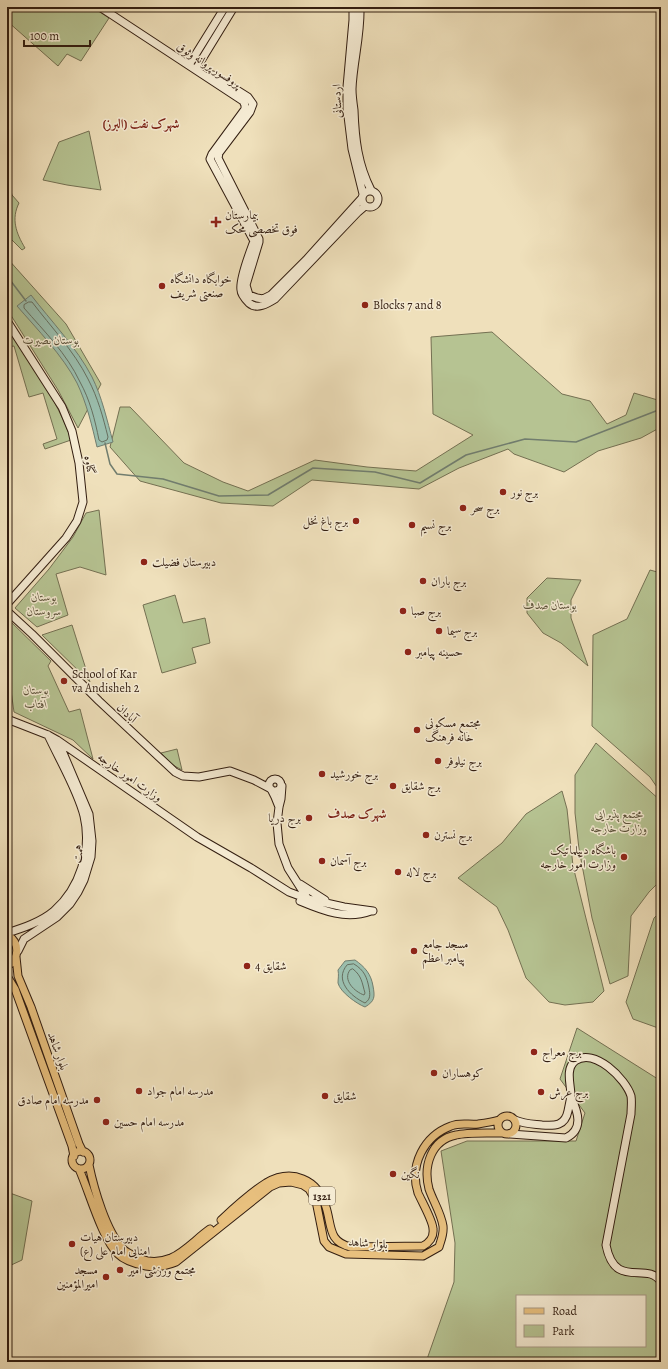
<svg xmlns="http://www.w3.org/2000/svg" width="668" height="1369" font-family="Alegreya,Amiri,serif">
  <style>
    .green { fill: #b6c392; stroke: #747052; fill-rule: evenodd }
    .water { fill: #9abdac; stroke: #717d6e }
    .lines { fill: none; stroke-linecap: round; stroke-linejoin: round }
    .shore { stroke: #666e5e; stroke-width: 1 }
    .stream { stroke: #717d6e; stroke-width: 1.5 }
    .secondary-casing { stroke: #331e11; stroke-width: 9 }
    .primary-casing { stroke: #331e11; stroke-width: 9 }
    .secondary { stroke: #f5ebd3; stroke-width: 7 }
    .primary { stroke: #e8c07e; stroke-width: 7 }
    .poi-dot { fill: #8f2418; stroke: #f5ebd3; stroke-width: 1.5 }
    .labels { text-anchor: middle; stroke-width: 3; stroke-linejoin: round; paint-order: stroke }
    .shield { fill: #f5ebd3; stroke: #6d5c4b; stroke-width: 1 }
    .shield-label { font-size: 11px; font-weight: bold; fill: #331e11 }
    .street-label { font-size: 12px; fill: #331e11; stroke: #f5ebd3 }
    .poi-label { font-size: 12px; fill: #331e11; stroke: #f5ebd3; text-anchor: start }
    .park-label { font-size: 12px; font-style: italic; fill: #5a5038; stroke: #f5ebd3 }
    .neighbourhood-label { font-size: 13px; font-weight: bold; fill: #7a1f14; stroke: #f5ebd3 }
  </style>
  <rect width="100%" height="100%" fill="#efe0bb"/>
  <filter id="stains"><feTurbulence type="fractalNoise" baseFrequency=".005" numOctaves="4"/><feColorMatrix values="0 0 0 0 .2 0 0 0 0 .09 0 0 0 0 .02 0 0 0 .5 -.17"/></filter>
  <radialGradient id="worn" r=".72"><stop offset=".6" stop-color="#630" stop-opacity="0"/><stop offset="1" stop-color="#630" stop-opacity=".3"/></radialGradient>
  <path class="green" d="M 7,7 L 92,7 L 109,18 L 81,61 L 67,54 L 58,66 L 7,21 Z
    M 89,131 L 101,190 L 67,185 L 43,180 L 59,142 Z
    M 7,175 L 12,195 L 19,203 C 11,219 16,233 25,248 L 22,250 L 7,235 Z
    M 7,258 L 66,324 L 101,384 L 78,428 L 58,390 L 7,309 Z
    M 7,328 C 29,364 58,399 71,440 L 45,449 L 43,444 L 57,439 L 43,393 L 29,397 L 14,346 L 7,347 Z
    M 492,332 L 562,394 L 590,401 L 607,424 L 626,415 L 634,393 L 661,401 L 661,427 L 641,438 L 598,451 L 564,472 L 514,454 L 508,449 L 459,468 L 419,489 L 312,480 L 273,506 L 221,503 L 140,481 L 110,447 L 120,407 L 130,407 L 184,463 L 223,482 L 248,491 L 315,460 L 367,467 L 416,471 L 473,435 L 433,414 L 431,337 Z
    M 99,510 L 106,575 L 80,567 L 56,574 L 68,615 L 37,627 L 15,608 L 49,569 L 73,537 L 86,513 Z
    M 650,570 L 661,573 L 661,793 L 650,777 L 592,726 L 593,635 L 627,619 Z
    M 547,578 L 581,580 L 571,600 L 571,618 L 588,666 L 561,643 L 543,633 L 527,613 L 527,598 Z
    M 175,595 L 183,623 L 205,618 L 210,643 L 192,648 L 196,663 L 162,673 L 143,605 Z
    M 7,618 L 51,661 L 48,666 L 69,712 L 80,709 L 93,759 L 73,740 L 14,712 L 7,662 Z
    M 72,625 L 90,682 L 42,635 Z
    M 596,743 L 661,801 L 661,880 L 649,892 L 631,916 L 628,976 L 610,984 L 592,918 L 579,849 L 575,813 L 575,775 Z
    M 177,749 L 182,770 L 171,764 L 161,753 Z
    M 562,791 L 567,809 L 573,866 L 604,991 L 593,1002 L 565,1005 L 549,1002 L 526,978 L 508,930 L 497,907 L 458,878 L 502,843 L 526,814 Z
    M 661,911 L 661,1029 L 633,1019 L 626,1002 L 654,918 Z
    M 577,1028 L 661,1081 L 661,1362 L 426,1362 L 454,1282 L 455,1243 L 441,1151 L 467,1141 L 576,1141 L 585,1113 L 560,1079 ZM 517,1296 L 645,1296 L 645,1346 L 517,1346 Z
    M 7,1192 L 32,1201 L 22,1260 L 7,1267 Z"/>
  <path class="water" d="M 31,295 C 51,321 77,348 92,377 C 102,397 107,420 113,442 L 97,447 C 92,426 87,404 77,383 C 63,356 37,329 17,306 Z
    M 355,960 C 365,967 371,974 373,986 C 375,997 375,1001 365,1007 C 357,1004 340,992 338,983 C 338,979 339,975 338,970 L 345,961 Z"/>
  <g class="lines">
    <path class="shore" d="M 29,302 L 32,302 C 51,327 74,351 88,379 C 98,398 103,417 108,437 L 107,440 L 102,442 L 99,440 C 95,420 90,400 80,382 C 67,354 44,331 24,308 L 24,305 Z
      M 354,964 C 364,970 367,977 369,988 C 370,994 371,999 365,1003 C 350,996 334,980 347,965 Z
      M 353,969 C 362,976 362,983 365,993 L 364,995 C 355,992 342,980 350,970 Z"/>
    <path class="stream" d="M 7,276 L 26,301
      M 105,443 L 110,464 L 117,474 L 163,479 L 219,496 L 268,495 L 313,468 L 375,472 L 420,483 L 466,455 L 525,439 L 576,442 L 661,409"/>
    <g class="secondary-casing">
      <path id="secondary" d="M 100,7 L 243,101 L 245,105 L 245,109 L 212,154 L 210,159 L 254,241 C 250,252 239,279 241,290 C 241,294 246,300 249,303 C 257,310 267,304 275,299 L 358,212 L 365,206
        M 353,7 L 353,20 L 347,87 L 347,108 L 352,149 L 363,194
        M 360,7 C 361,35 353,62 352,89 C 352,96 353,103 354,110 C 355,139 358,165 371,190
        M 189,65 L 225,7
        M 196,69 L 234,7
        M 213,75 L 248,97 L 253,104 L 250,112 L 219,153 L 218,158 L 259,239 L 259,242 L 246,285 L 249,295 L 257,298 L 263,299 L 271,295 L 306,260 L 361,199
        M362 199a8 8 0 1 1 16 0a8 8 0 1 1-16 0Z
        M 7,321 L 62,407 L 72,431 L 79,463 L 83,502 L 77,521 L 66,538 L 7,604
        M 7,611 L 32,634 L 99,701 L 175,772 L 183,776 L 199,777 L 230,771 L 254,780 L 271,789 L 275,797 L 279,807
        M 7,719 L 48,735 L 57,740 L 197,837 L 251,868 L 289,892 L 308,899 L 344,907 L 373,911
        M269 785a6 6 0 1 1 12 0a6 6 0 1 1-12 0Z
        M 282,786 L 281,799 L 279,807 L 277,823 L 279,844 L 288,868 L 309,901
        M 300,884 L 325,900
        M 300,901 C 324,911 346,920 371,911
        M 7,933 C 23,928 41,922 54,911 C 80,888 92,850 84,816 C 78,791 59,759 48,735
        M 18,951 L 24,939 L 57,917 L 70,904 L 78,892 L 84,880 L 91,857 L 92,841 L 89,814 L 58,741
        M 515,1120 C 524,1124 533,1124 542,1125 C 555,1126 565,1126 568,1111 C 569,1106 570,1101 571,1096 C 571,1085 565,1069 575,1061 C 594,1047 626,1079 631,1096 C 632,1102 631,1109 631,1114 L 606,1245 C 615,1291 647,1260 661,1282
        M 510,1134 L 566,1138 C 584,1129 578,1112 571,1097"/>
    </g>
    <g class="primary-casing">
      <path id="primary" d="M 7,935 C 20,942 20,959 7,966
        M 16,957 L 18,976 L 31,1007 L 79,1144 L 83,1152
        M 7,976 L 15,989 L 72,1146 L 74,1156
        M498 1125a9 9 0 1 1 18 0a9 9 0 1 1-18 0Z
        M72 1160a9 9 0 1 1 18 0a9 9 0 1 1-18 0Z
        M 89,1165 C 94,1189 106,1231 123,1249 C 128,1254 135,1256 141,1259 C 151,1263 161,1262 171,1258 C 185,1252 197,1238 210,1229
        M 79,1169 C 89,1191 102,1239 118,1254 C 125,1261 136,1264 146,1266 C 157,1268 166,1266 176,1262 L 270,1187 L 279,1183 L 291,1182 L 303,1185 L 309,1189 L 316,1201 L 324,1241 L 329,1247 L 346,1254 L 423,1256 L 439,1247 C 441,1240 444,1234 443,1226 C 441,1213 433,1201 429,1189 C 423,1166 431,1140 456,1135 C 467,1132 489,1133 502,1133
        M 221,1220 C 235,1207 250,1193 266,1183 C 292,1168 318,1179 326,1207 C 332,1226 328,1242 351,1247 L 423,1246 C 429,1243 434,1237 433,1229 C 433,1221 422,1202 418,1193 C 409,1165 424,1136 451,1126 C 460,1122 469,1125 478,1124 C 485,1123 492,1122 499,1120"/>
    </g>
    <use href="#secondary" class="secondary"/>
    <use href="#primary" class="primary"/>
  </g>
  <g class="poi-dot">
    <path d="M214 216h4v4h4v4h-4v4h-4v-4h-4v-4h4z"/>
    <circle cx="162" cy="286" r="4"/>
    <circle cx="365" cy="305" r="4"/>
    <circle cx="503" cy="492" r="4"/>
    <circle cx="463" cy="508" r="4"/>
    <circle cx="356" cy="521" r="4"/>
    <circle cx="412" cy="525" r="4"/>
    <circle cx="144" cy="562" r="4"/>
    <circle cx="423" cy="581" r="4"/>
    <circle cx="403" cy="611" r="4"/>
    <circle cx="439" cy="631" r="4"/>
    <circle cx="408" cy="652" r="4"/>
    <circle cx="64" cy="681" r="4"/>
    <circle cx="417" cy="730" r="4"/>
    <circle cx="438" cy="761" r="4"/>
    <circle cx="322" cy="774" r="4"/>
    <circle cx="393" cy="786" r="4"/>
    <circle cx="309" cy="818" r="4"/>
    <circle cx="426" cy="835" r="4"/>
    <circle cx="624" cy="857" r="4"/>
    <circle cx="322" cy="861" r="4"/>
    <circle cx="398" cy="872" r="4"/>
    <circle cx="414" cy="951" r="4"/>
    <circle cx="247" cy="966" r="4"/>
    <circle cx="534" cy="1052" r="4"/>
    <circle cx="434" cy="1073" r="4"/>
    <circle cx="139" cy="1091" r="4"/>
    <circle cx="541" cy="1092" r="4"/>
    <circle cx="325" cy="1096" r="4"/>
    <circle cx="97" cy="1100" r="4"/>
    <circle cx="106" cy="1122" r="4"/>
    <circle cx="393" cy="1174" r="4"/>
    <circle cx="72" cy="1244" r="4"/>
    <circle cx="120" cy="1270" r="4"/>
    <circle cx="106" cy="1277" r="4"/>
  </g>
  <g class="labels">
    <rect class="shield" x="309" y="1187" width="26" height="18" rx="3"/>
    <g class="shield-label">
      <text x="322" y="1200">1321</text>
    </g>
    <g class="street-label">
      <text transform="translate(209 65) rotate(33)" y="4">پروفسور پروانه وثوق</text>
      <text transform="translate(337 101) rotate(-92)" y="4">اردستانی</text>
      <text transform="translate(90 465) rotate(81)" y="4">گناوه</text>
      <text transform="translate(127 713) rotate(43)" y="4">آبادان</text>
      <text transform="translate(130 777) rotate(35)" y="4">وزارت امور خارجه</text>
      <text transform="translate(78 854) rotate(-80)" y="4">همت</text>
      <text transform="translate(58 1051) rotate(70)" y="4">بلوار شاهد</text>
      <text transform="translate(368 1243) rotate(4)" y="4">بلوار شاهد</text>
    </g>
    <g class="poi-label">
      <text x="225" y="219">بیمارستان<tspan x="225" dy="14">فوق تخصصی محک</tspan></text>
      <text x="170" y="283">خوابگاه دانشگاه<tspan x="170" dy="14">صنعتی شریف</tspan></text>
      <text x="373" y="309">Blocks 7 and 8</text>
      <text x="511" y="496">برج نور</text>
      <text x="471" y="512">برج سحر</text>
      <text x="348" y="525" text-anchor="end">برج باغ نخل</text>
      <text x="420" y="529">برج نسیم</text>
      <text x="152" y="566">دبیرستان فضیلت</text>
      <text x="431" y="585">برج باران</text>
      <text x="411" y="615">برج صبا</text>
      <text x="447" y="635">برج سیما</text>
      <text x="416" y="656">حسینه پیامبر</text>
      <text x="72" y="678">School of Kar<tspan x="72" dy="14">va Andisheh 2</tspan></text>
      <text x="425" y="727">مجتمع مسکونی<tspan x="425" dy="14">خانه فرهنگ</tspan></text>
      <text x="446" y="765">برج نیلوفر</text>
      <text x="330" y="778">برج خورشید</text>
      <text x="401" y="790">برج شقایق</text>
      <text x="301" y="822" text-anchor="end">برج دریا</text>
      <text x="434" y="839">برج نسترن</text>
      <text x="616" y="854" text-anchor="end">باشگاه دیپلماتیک<tspan x="616" dy="14">وزارت امور خارجه</tspan></text>
      <text x="330" y="865">برج آسمان</text>
      <text x="406" y="876">برج لاله</text>
      <text x="422" y="948">مسجد جامع<tspan x="422" dy="14">پیامبر اعظم</tspan></text>
      <text x="255" y="970">شقایق 4</text>
      <text x="542" y="1056">برج معراج</text>
      <text x="442" y="1077">کوهساران</text>
      <text x="147" y="1095">مدرسه امام جواد</text>
      <text x="549" y="1096">برج عرش</text>
      <text x="333" y="1100">شقایق</text>
      <text x="89" y="1104" text-anchor="end">مدرسه امام صادق</text>
      <text x="114" y="1126">مدرسه امام حسین</text>
      <text x="401" y="1178">نگین</text>
      <text x="80" y="1241">دبیرستان هیات<tspan x="80" dy="14">امنایی امام علی (ع)</tspan></text>
      <text x="98" y="1274" text-anchor="end">مسجد<tspan x="98" dy="14">امیرالمؤمنین</tspan></text>
      <text x="128" y="1274">مجتمع ورزشی امیر</text>
    </g>
    <g class="park-label">
      <text x="51" y="344">بوستان بصیرت</text>
      <text x="44" y="601">بوستان<tspan x="44" dy="14">سروستان</tspan></text>
      <text x="550" y="609">بوستان صدف</text>
      <text x="36" y="694">بوستان<tspan x="36" dy="14">آفتاب</tspan></text>
      <text x="619" y="818">مجتمع پذیرایی<tspan x="619" dy="14">وزارت خارجه</tspan></text>
    </g>
    <g class="neighbourhood-label">
      <text x="141" y="128">شهرک نفت (البرز)</text>
      <text x="357" y="818">شهرک صدف</text>
    </g>
  </g>
  <rect width="668" height="1369" fill="none" stroke="#efe0bb" stroke-width="24"/>
  <rect x="8" y="8" width="652" height="1353" fill="none" stroke="#331e11" stroke-width="2"/>
  <rect x="12" y="12" width="644" height="1345" fill="none" stroke="#331e11"/>
  <rect x="516" y="1295" width="130" height="52" fill="#f5ebd3" stroke="#a79985"/>
  <rect x="524" y="1308" width="20" height="6" fill="#e8c07e" stroke="#a79985"/>
  <text x="552" y="1315" font-size="12" fill="#331e11">Road</text>
  <rect x="524" y="1325" width="20" height="12" fill="#b6c392" stroke="#a79985"/>
  <text x="552" y="1335" font-size="12" fill="#331e11">Park</text>
  <path d="M24 40v6h66v-6" fill="none" stroke="#331e11" stroke-width="2"/>
  <text x="30" y="40" font-size="12" fill="#331e11" stroke="#f5ebd3" stroke-width="3" paint-order="stroke">100 m</text>
  <rect width="100%" height="100%" filter="url(#stains)"/>
  <rect width="100%" height="100%" fill="url(#worn)"/>
</svg>
